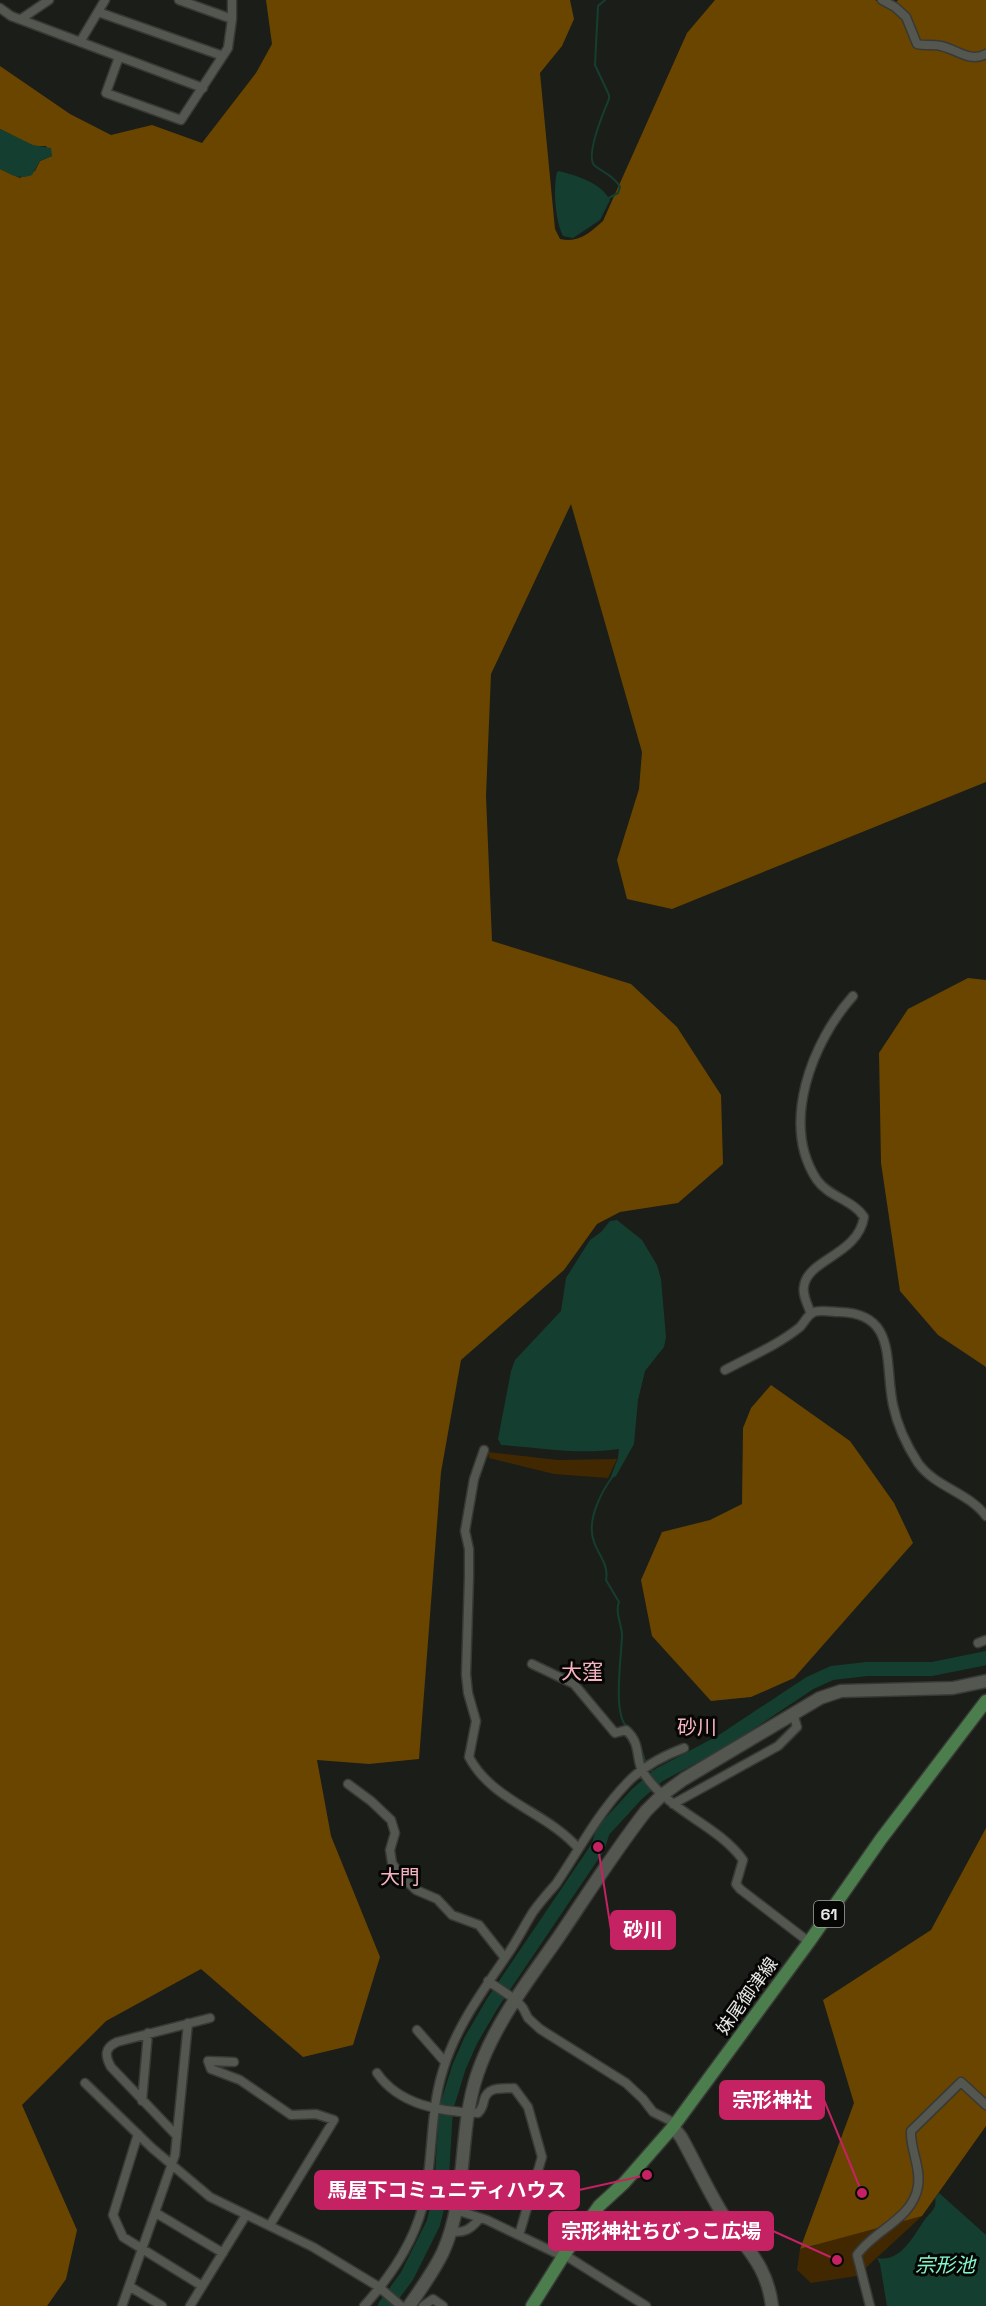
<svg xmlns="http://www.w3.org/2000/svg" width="986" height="2306" font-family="'Space Grotesk','Noto Sans JP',sans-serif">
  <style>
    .green { fill: #412800 }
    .forest { fill: #694500 }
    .water { fill: #143f30 }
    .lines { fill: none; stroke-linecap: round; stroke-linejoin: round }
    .stream { stroke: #143f30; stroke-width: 2 }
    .river { stroke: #143f30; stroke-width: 14 }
    .street-casing { stroke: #383936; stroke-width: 11 }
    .secondary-casing { stroke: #383936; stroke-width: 15 }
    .primary-casing { stroke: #383936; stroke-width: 15 }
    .street { stroke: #545650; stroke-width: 8 }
    .secondary { stroke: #545650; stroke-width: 12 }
    .primary { stroke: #4b7e4c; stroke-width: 12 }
    .labels { text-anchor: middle; stroke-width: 6; stroke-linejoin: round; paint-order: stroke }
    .shield { fill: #060705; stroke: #a4a5a2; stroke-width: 1.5 }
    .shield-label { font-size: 16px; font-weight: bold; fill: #e8e9e5 }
    .street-label { font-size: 18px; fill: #e8e9e5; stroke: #060705 }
    .neighbourhood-label { font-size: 20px; fill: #f8b4c2; stroke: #060705 }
    .water-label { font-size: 20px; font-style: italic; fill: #86f6cd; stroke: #060705 }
    .quarter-label { font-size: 21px; fill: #f8b4c2; stroke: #060705 }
    .leader { fill: none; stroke: #c42262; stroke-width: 2 }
    .callout-dot { fill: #c42262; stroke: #060705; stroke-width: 2 }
    .callout { fill: #c42262; stroke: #c42262; stroke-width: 2 }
    .callout-label { font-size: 20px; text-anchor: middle; font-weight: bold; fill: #fff }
  </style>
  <rect width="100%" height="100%" fill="#1b1d18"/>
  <path class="green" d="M 488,1452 L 558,1460 L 617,1459 L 608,1478 L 554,1474 L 489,1458 Z
    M 922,2216 L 857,2276 L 811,2283 L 797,2270 L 800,2249 L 816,2245 L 829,2228 L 845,2217 Z"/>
  <path class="forest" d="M 266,0 L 570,0 L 574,19 L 562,46 L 540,73 L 555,229 L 560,239 C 580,243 589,233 603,221 L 687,33 L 715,0 L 875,0 L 891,8 L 898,0 L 986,0 L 986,782 L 672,909 L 627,899 L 617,860 L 639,789 L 642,752 L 571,504 L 491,674 L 486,796 L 492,941 L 631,984 L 677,1027 L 721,1095 L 723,1164 L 678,1203 L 620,1212 L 597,1224 L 564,1270 L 461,1360 L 441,1472 L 419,1759 L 369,1764 L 317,1760 L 331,1836 L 380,1957 L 353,2045 L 303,2057 L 201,1969 L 106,2021 L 22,2105 L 77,2230 L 66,2279 L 47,2306 L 0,2306 L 0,169 L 20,178 L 35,171 L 40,161 L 52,156 L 46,146 L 33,146 L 0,129 L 0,66 L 70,114 L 111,135 L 152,125 L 202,143 L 256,73 L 272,44 Z
    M 968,978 L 986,980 L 986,1367 L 938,1335 L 900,1291 L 881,1163 L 879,1053 L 908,1009 Z
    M 771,1385 L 850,1441 L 894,1503 L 913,1543 L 794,1678 L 751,1697 L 711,1701 L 652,1636 L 641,1580 L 662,1532 L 710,1520 L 742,1504 L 743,1428 L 751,1408 Z
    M 986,1828 L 986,2126 L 922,2216 L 800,2249 L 854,2103 L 823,2000 L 931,1930 Z"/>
  <path class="water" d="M 0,129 L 33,145 L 51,148 L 52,156 L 40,161 L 32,175 C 19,180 12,175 0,169 Z
    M 559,171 C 577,176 600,182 610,200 L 600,220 L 573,238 L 563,236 C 555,220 553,189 557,172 Z
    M 617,1220 L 642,1240 L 657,1265 L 661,1279 L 666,1337 L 664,1347 L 645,1371 L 638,1400 L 634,1444 L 616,1476 L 610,1479 L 618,1458 L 619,1449 C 579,1455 541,1448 501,1445 L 498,1439 L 511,1371 L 515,1360 L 561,1311 L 566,1278 L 590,1240 L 601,1232 L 610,1221 Z
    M 939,2193 L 986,2235 L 986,2306 L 887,2306 L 880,2264 L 877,2258 C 902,2263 914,2234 926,2218 C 932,2211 937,2208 935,2198 Z"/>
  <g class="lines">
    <path class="stream" d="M 605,0 L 598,6 L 595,65 L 609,95 L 609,99 C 604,111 584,157 595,166 C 604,173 614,176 620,187 L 618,193 L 607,199
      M 613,1476 C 601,1492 586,1521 594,1542 C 599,1556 609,1565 606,1580 L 619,1602 C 615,1612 621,1623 622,1634 C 622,1655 612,1713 627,1727
      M 642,1752 L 646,1763
      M 650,1768 L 656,1777"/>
    <path class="river" d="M 385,2306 L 407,2276 L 433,2224 L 441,2194 L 446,2109 L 459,2067 L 471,2040 L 492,2004 L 598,1847 L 603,1831 L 637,1794 L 659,1775 L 721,1742 L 810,1683 L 832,1673 L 867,1669 L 932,1669 L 986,1658"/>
    <g class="street-casing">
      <path id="street" d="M 882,0 L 895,7 L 906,17 L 917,44 C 925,46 933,44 941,46 C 956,49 970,63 986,54
        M 0,8 L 11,16 L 203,88
        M 98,12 L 223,56
        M 21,19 L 49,0
        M 232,19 L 232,0
        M 80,42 L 105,0
        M 119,57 L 106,93 L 181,120 L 228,48 L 232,19 L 179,0
        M 811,1314 C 808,1305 802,1295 804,1286 C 808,1259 858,1255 864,1217 C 853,1200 829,1197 817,1180 C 780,1124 812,1042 853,996
        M 725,1370 C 749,1357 778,1345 800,1327 C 804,1323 807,1316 812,1313 C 819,1309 831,1312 839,1312 C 898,1313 884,1363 893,1405 C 897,1424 907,1446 918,1463 C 935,1487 968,1492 986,1516
        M 484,1450 L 474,1479 L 465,1531 L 469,1549 L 469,1577 L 466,1674 L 468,1693 L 476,1721 L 469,1757 C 492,1801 547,1812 578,1848
        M 978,1643 L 986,1640
        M 532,1664 L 574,1684 L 615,1733 L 626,1730 C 642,1744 635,1760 643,1772 C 667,1811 717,1824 743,1860 L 736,1884 L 740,1889 L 809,1942
        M 348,1784 L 371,1801 L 391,1820 L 395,1833 L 390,1850 L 392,1863 L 399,1874 L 416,1890 L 437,1899 L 452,1915 L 479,1925 L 505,1958
        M 673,1804 L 778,1746 L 797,1727 L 793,1713
        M 488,1981 L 516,2000 L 523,2008 L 528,2018 L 540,2029 L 626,2083 L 643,2099 L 653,2112 L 671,2121 L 673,2127
        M 417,2030 L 445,2062
        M 234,2062 L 208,2061 L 211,2069 L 240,2080 L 291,2115 L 316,2114 L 334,2120 L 270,2225
        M 377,2073 C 399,2105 441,2112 478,2113 C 482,2109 483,2106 484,2100 C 488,2086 501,2089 514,2088 L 528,2107 L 542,2157 L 519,2235
        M 85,2083 L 152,2148 L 210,2197 L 313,2247 L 379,2287 L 401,2306
        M 142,2101 L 148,2033
        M 138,2134 L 113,2215 L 123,2237 L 202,2286
        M 177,2136 L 111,2067 C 105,2056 104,2048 117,2042 L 210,2018
        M 456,2210 L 487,2220 L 560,2255 L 568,2257 L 646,2306
        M 156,2213 L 223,2253
        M 450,2231 C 464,2234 471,2229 480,2218
        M 129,2286 L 162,2306
        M 122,2306 L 175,2155 L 188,2023
        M 190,2306 L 246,2215
        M 364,2306 C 392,2275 417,2238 425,2196 C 433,2154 430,2111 443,2070 C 456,2027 482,1992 507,1955 C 517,1941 524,1926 533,1912 C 540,1902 548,1893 556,1884 C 579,1850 598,1813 627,1783 C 642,1767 663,1756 684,1748
        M 423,2306 L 433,2299 L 443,2306
        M 870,2306 L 857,2255 C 874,2230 913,2219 918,2186 C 921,2167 910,2149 911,2131 L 961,2082 L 986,2105"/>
    </g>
    <g class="secondary-casing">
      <path id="secondary" d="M 673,2127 L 681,2137 C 696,2164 709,2193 725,2218 C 747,2250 767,2265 772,2306
        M 409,2306 C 421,2289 434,2271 443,2252 C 468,2196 458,2132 477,2075 C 494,2024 528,1981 558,1938 C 587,1895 614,1852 646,1811 L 662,1795 L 684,1779 L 820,1698 L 841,1691 L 953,1688 L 986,1681"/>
    </g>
    <g class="primary-casing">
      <path id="primary" d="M 532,2306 L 564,2255 L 599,2206 L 624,2183 L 673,2127 L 809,1942 L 881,1839 L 986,1701"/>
    </g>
    <use href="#street" class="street"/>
    <use href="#secondary" class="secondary"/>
    <use href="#primary" class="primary"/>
  </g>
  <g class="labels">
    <rect class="shield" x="814" y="1901" width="30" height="26" rx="4.5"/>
    <g class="shield-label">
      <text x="829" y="1920">61</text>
    </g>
    <g class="street-label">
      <text transform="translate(747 1996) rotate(-54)" y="6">妹尾御津線</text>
    </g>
    <g class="neighbourhood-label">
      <text x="697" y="1734">砂川</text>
      <text x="400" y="1884">大門</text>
    </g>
    <g class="water-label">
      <text x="945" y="2272">宗形池</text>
    </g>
    <g class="quarter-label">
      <text x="582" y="1679">大窪</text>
    </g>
  </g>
  <path class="leader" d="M598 1847L611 1930M862 2193L824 2100M647 2175L579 2190M837 2260L773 2231"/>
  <g class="callout-dot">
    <circle cx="598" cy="1847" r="6"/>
    <circle cx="862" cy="2193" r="6"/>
    <circle cx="647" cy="2175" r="6"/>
    <circle cx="837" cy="2260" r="6"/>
  </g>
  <g class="callout">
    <rect x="611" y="1911" width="64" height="38" rx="6"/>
    <rect x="720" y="2081" width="104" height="38" rx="6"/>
    <rect x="315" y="2171" width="264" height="38" rx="6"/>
    <rect x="549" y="2212" width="224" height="38" rx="6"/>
  </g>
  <g class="callout-label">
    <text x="643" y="1937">砂川</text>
    <text x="772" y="2107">宗形神社</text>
    <text x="447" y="2197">馬屋下コミュニティハウス</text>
    <text x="661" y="2238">宗形神社ちびっこ広場</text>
  </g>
</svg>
